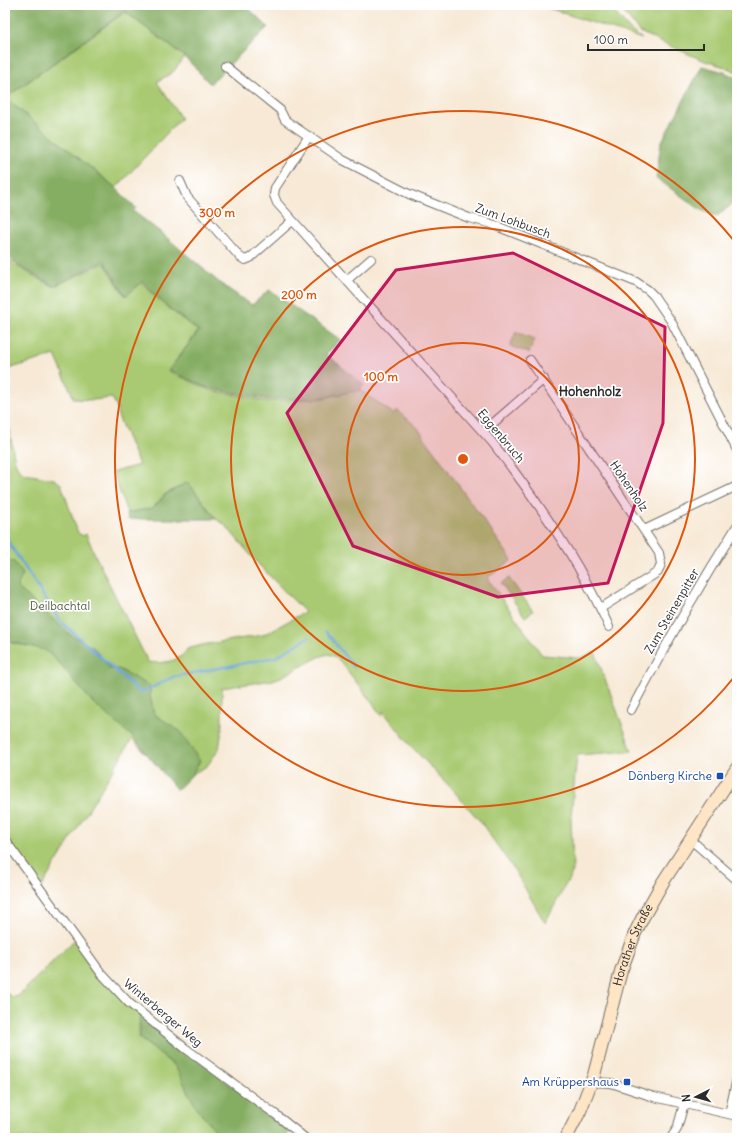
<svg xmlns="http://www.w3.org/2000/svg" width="742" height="1143" font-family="Delius,sans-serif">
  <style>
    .green { fill: #a9ca72; stroke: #6a7a4e; fill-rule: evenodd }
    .forest { fill: #86ae64; stroke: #586c48 }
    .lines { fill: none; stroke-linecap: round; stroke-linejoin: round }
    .stream { stroke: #67a3d8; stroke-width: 2.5 }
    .street-casing { stroke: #726e66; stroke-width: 10 }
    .secondary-casing { stroke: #726e66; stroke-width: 14 }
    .street { stroke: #fff; stroke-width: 8 }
    .secondary { stroke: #fde5c5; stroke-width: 12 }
    .marked { fill: #c2185b; fill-opacity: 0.2; stroke: #c2185b; stroke-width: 3; stroke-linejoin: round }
    .ring { fill: none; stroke: #df570e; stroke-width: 2 }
    .transit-dot { fill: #1a4fb4; stroke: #fff; stroke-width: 1.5 }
    .labels { text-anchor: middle; stroke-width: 3.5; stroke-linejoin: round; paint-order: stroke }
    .street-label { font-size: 12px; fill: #2b2b2b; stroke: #fff }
    .park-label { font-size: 12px; fill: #515b40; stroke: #fff }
    .transit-label { font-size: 12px; fill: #164399; stroke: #fff; text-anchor: end }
    .neighbourhood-label { font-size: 13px; font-weight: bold; fill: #2b2b2b; stroke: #fff }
    .centre { fill: #df570e; stroke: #fff; stroke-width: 2 }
    .ring-label { font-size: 12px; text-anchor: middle; font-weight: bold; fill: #df570e; stroke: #fff; stroke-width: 3.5; stroke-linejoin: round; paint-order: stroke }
  </style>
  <rect width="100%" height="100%" fill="#fff"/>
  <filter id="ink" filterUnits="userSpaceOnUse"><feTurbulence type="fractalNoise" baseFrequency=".025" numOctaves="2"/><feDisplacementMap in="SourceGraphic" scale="8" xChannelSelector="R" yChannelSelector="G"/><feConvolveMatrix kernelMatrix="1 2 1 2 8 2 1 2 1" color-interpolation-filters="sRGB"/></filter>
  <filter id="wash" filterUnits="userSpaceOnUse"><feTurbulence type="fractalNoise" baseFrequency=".012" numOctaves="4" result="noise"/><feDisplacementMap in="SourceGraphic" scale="16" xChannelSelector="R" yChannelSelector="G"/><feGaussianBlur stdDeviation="0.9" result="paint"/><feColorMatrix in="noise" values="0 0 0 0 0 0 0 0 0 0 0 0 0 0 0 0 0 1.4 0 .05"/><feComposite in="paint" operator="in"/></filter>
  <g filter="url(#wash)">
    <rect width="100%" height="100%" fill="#f7e9d5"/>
    <path class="green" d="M 539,5 L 608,5 L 631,31 L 642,39 Z
      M 617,5 L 737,5 L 737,72 L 725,67 L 705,61 L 656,40 L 640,32 Z
      M 125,12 L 185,57 L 173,72 L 157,82 L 181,118 L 116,188 L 93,169 L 60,280 L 52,286 L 53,287 L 104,263 L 125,296 L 141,283 L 168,308 L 198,331 L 168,371 L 210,390 L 266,401 L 320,399 L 360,390 L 394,414 L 397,410 L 417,427 L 512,560 L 487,578 L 542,655 L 580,658 L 595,652 L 632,751 L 577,755 L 571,816 L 573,871 L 545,923 L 515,871 L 480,821 L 449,786 L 410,745 L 383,711 L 382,716 L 341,662 L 334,656 L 328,654 L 319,657 L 281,677 L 273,680 L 222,688 L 222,729 L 219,749 L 207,766 L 187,777 L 162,771 L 132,739 L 42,886 L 5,837 L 5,637 L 11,643 L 27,646 L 5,627 L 5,406 L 15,462 L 19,470 L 24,474 L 54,479 L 61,484 L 78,533 L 83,536 L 86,534 L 96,557 L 148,662 C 161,664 181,662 187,649 L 202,645 L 263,635 L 305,612 L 261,567 L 224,524 L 216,519 L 188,482 L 165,494 L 153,508 L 127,513 L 113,472 L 139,465 L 118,416 L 116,405 L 112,398 L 93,400 L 74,399 L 55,355 L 5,370 L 5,255 L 16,266 L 50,285 L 37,271 L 5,248 L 5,81 L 14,92 Z
      M 516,332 L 535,339 L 529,353 L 510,346 Z
      M 509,578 L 533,611 L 525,617 L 501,583 Z
      M 74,940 L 104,982 L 282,1138 L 5,1138 L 5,992 L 12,997 L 18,996 ZM 139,1018 L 172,1064 L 139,1038 Z"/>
    <path class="forest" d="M 5,5 L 245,5 L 268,27 L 210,84 L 185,57 L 125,11 L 5,98 L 116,188 L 136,208 L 133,211 L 159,231 L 221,284 L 252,305 L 269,290 L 341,340 L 326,354 L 364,385 L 360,390 L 320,398 L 266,399 L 208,388 L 169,370 L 199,331 L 169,308 L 142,282 L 126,296 L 104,261 L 54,286 L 17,265 L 5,253 Z
      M 702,66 L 724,72 L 737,78 L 737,194 L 730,206 L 716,217 L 701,210 L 656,178 L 661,143 Z
      M 188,482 L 216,519 L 128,519 L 127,513 L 153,508 L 165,495 Z
      M 5,558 L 14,562 L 23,574 L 17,587 L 71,635 L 94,648 L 110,669 L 119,669 L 150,686 L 150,695 L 154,714 L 180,731 L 200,761 L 191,776 L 177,790 L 134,738 L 92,702 L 62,666 L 45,650 L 11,642 L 5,636 Z
      M 140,1016 L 290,1130 L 286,1138 L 222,1138 L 197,1109 L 175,1066 L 140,1038 Z"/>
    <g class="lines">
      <path class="stream" d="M 5,537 L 60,621 L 141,693 L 173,677 L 276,657 L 309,637
        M 326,632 L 354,667"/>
    </g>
  </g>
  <g filter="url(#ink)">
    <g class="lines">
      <g class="street-casing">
        <path id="street" d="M 225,66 L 280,110 L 285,120 L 343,160 L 409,194 L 469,218 L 489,223 L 514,233 L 636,282 L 648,290 L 654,296 L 671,321 L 737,450
          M 309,136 L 275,188 L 274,195 L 277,203 L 492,442 C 523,482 552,523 578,567 C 589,587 600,606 609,627
          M 180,181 L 187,197 L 240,257 L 245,260 L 250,258 L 292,221
          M 347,280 L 371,259
          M 530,360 L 659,553 L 661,564 L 658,572 L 601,608
          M 483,432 L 544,379
          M 644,530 L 737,486
          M 631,710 C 664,647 699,586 737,526
          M 5,840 L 101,973 L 129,1003 L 185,1048 L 275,1114 L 305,1138
          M 691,840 L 737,880
          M 591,1082 L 611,1083 L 654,1097 L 737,1116
          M 729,1114 L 737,1078
          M 671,1138 L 677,1129 L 684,1104"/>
      </g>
      <g class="secondary-casing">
        <g id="secondary">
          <path id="s1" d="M 566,1138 L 580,1111 L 594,1075 L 621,971 L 635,933 L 643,917 L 663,882 L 737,768"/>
        </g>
      </g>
      <use href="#street" class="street"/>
      <use href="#secondary" class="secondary"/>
    </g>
  </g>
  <path class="marked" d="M 513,253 L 665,327 L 663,423 L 608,583 L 498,597 L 353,546 L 287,413 L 396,270 Z"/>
  <g class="ring">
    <circle cx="463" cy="459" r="116"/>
    <circle cx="463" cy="459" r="232"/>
    <path d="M735 676A348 348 0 1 1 735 242"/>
  </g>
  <g class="transit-dot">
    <rect x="716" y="772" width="8" height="8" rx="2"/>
    <rect x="623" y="1078" width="8" height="8" rx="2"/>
  </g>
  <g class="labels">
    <g class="street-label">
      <text transform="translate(513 221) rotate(20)" y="4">Zum Lohbusch</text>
      <text transform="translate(501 436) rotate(50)" y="4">Eggenbruch</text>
      <text transform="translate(629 486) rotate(56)" y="4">Hohenholz</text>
      <text transform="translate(672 611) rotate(-60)" y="4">Zum Steinenpitter</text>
      <text dy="4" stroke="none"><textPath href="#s1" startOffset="205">Horather Straße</textPath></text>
      <text transform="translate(163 1013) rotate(40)" y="4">Winterberger Weg</text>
    </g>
    <g class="park-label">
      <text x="60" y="610">Deilbachtal</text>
    </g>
    <g class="transit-label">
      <text x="712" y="780">Dönberg Kirche</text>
      <text x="619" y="1086">Am Krüppershaus</text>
    </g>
    <g class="neighbourhood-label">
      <text x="590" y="396">Hohenholz</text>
    </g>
  </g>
  <circle cx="463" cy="459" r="6" class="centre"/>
  <g class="ring-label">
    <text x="217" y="217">300 m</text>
    <text x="299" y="299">200 m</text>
    <text x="381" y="381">100 m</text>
  </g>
  <rect width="742" height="1143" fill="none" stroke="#fff" stroke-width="20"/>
  <g transform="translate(696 1097) rotate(264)" stroke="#ffffff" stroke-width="3" paint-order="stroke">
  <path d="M0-3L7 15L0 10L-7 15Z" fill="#2b2b2b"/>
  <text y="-6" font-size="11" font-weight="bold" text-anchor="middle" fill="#2b2b2b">N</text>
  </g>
  <path d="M588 44v6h116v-6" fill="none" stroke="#2b2b2b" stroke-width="2"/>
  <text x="594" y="44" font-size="12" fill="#2b2b2b" stroke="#ffffff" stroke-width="3" paint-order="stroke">100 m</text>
</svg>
